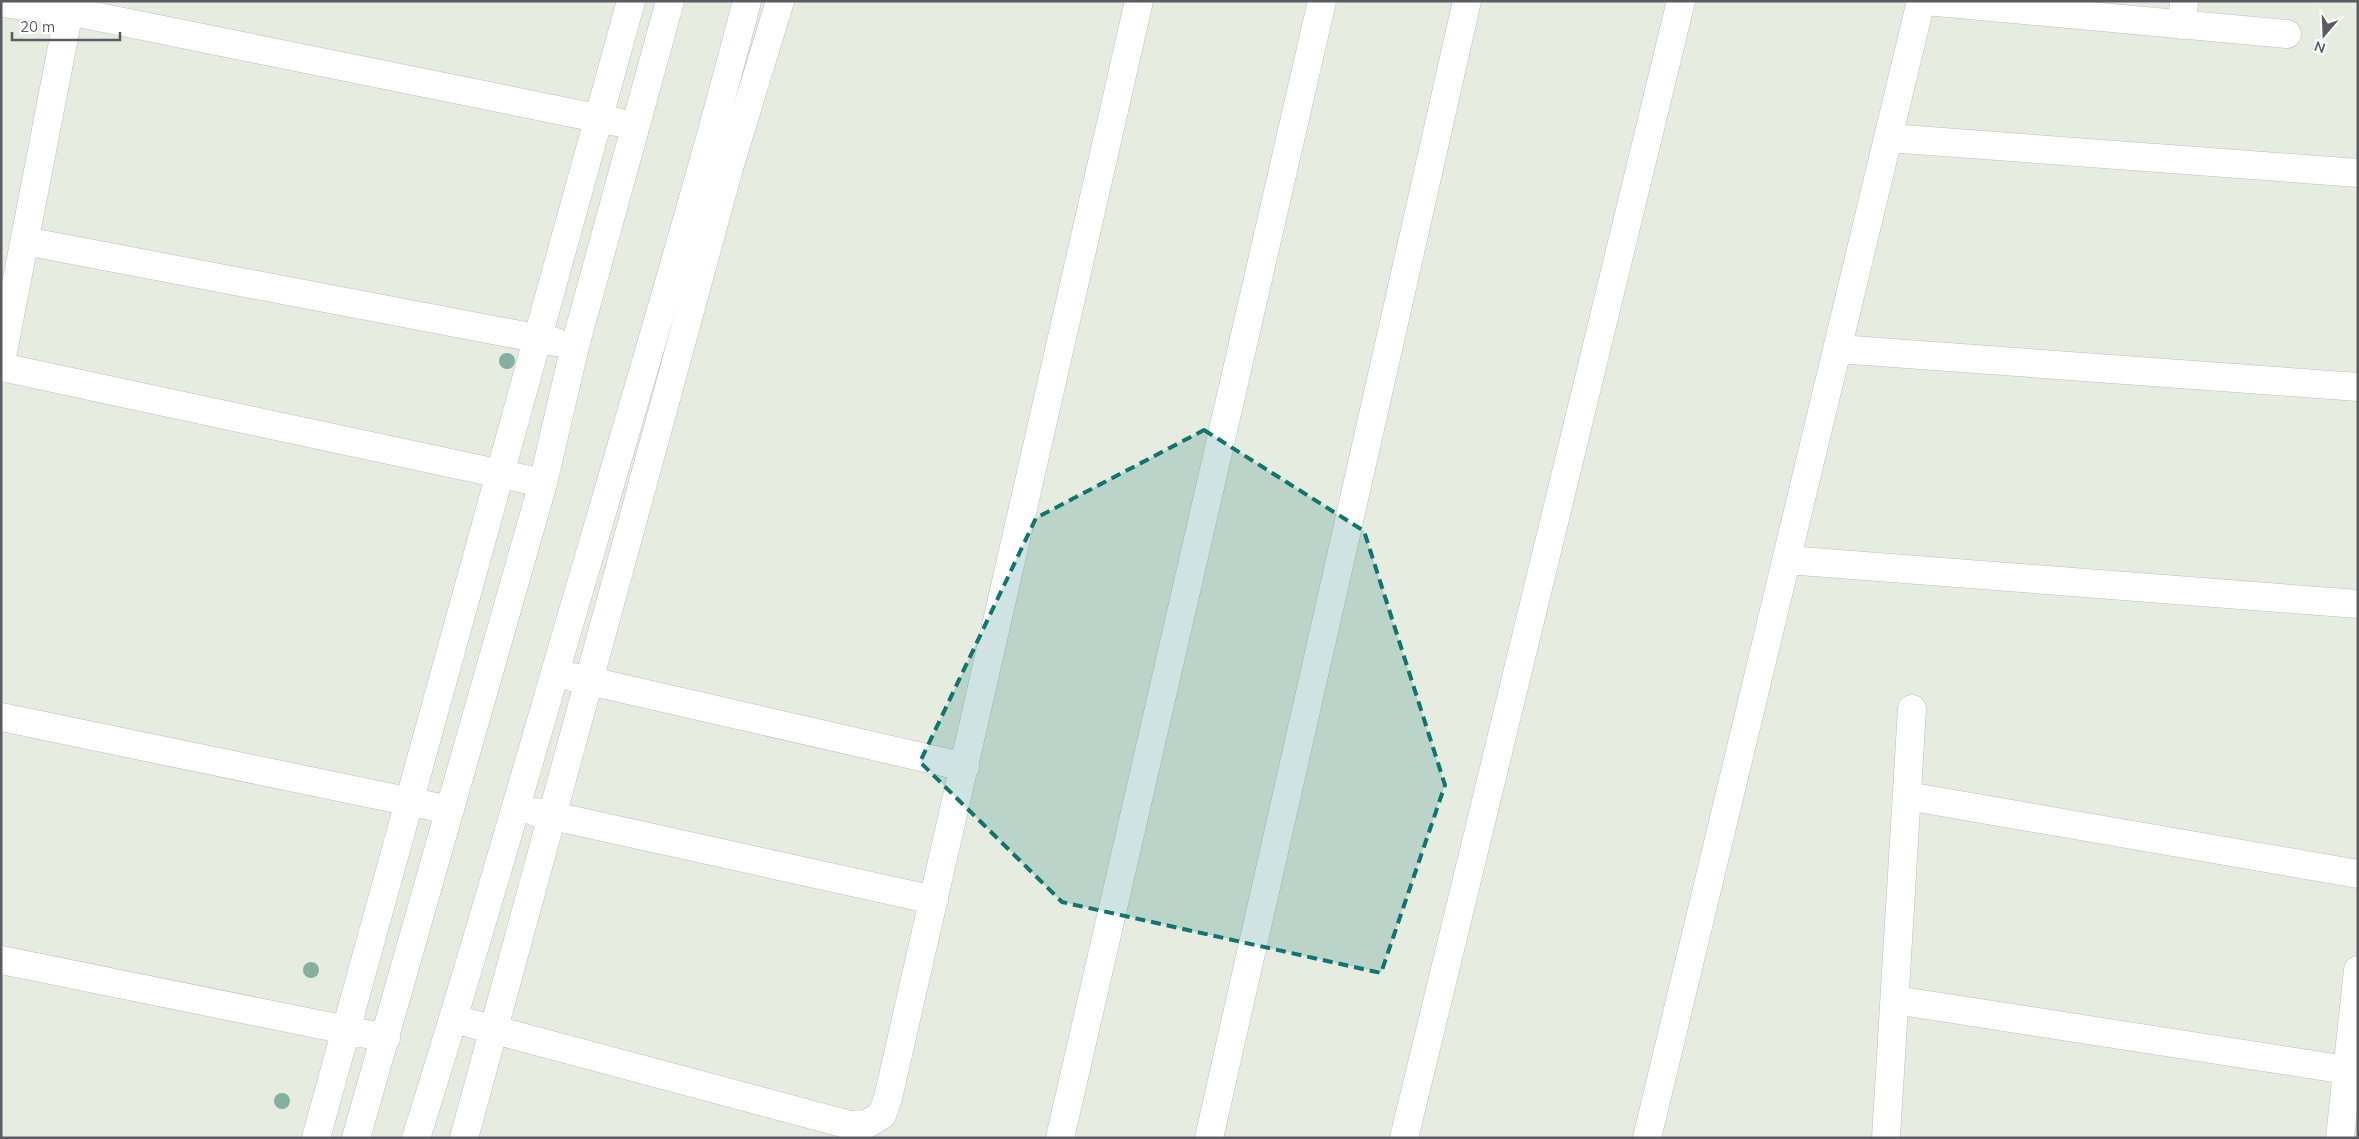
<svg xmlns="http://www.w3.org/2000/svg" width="2359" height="1139" font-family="Mulish,sans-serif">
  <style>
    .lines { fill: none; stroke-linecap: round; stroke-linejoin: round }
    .minor-casing { stroke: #bebcc3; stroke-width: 29 }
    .minor { stroke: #fff; stroke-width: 28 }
    .tree { fill: #85b0a0 }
    .marked { fill: #0f766e; fill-opacity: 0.2; stroke: #0f766e; stroke-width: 4; stroke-dasharray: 10 6; stroke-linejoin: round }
  </style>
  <rect width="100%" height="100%" fill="#e7ece1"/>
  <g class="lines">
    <g class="minor-casing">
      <path id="minor" d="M 1926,1 L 2287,34
        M 1,3 L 69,11 L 617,122
        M 2182,25 L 2184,1
        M 1889,138 L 2358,173
        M 25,241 L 556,342
        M 1838,349 L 2358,387
        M 1,362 L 71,1
        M 1,367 L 543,483
        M 1787,560 L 2358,604
        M 572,677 L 965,767
        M 1,717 L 450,810
        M 1907,796 L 2358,874
        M 535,812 L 934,900
        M 1,960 L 386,1038
        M 1895,1000 L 2347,1070
        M 454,1019 L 850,1125 L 867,1124 L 882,1115 L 888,1098 L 1139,1
        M 316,1138 L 631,1
        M 356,1138 L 543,483 L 575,346 L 670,1
        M 416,1138 C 478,943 533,746 591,550 C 644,368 699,185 747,1
        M 464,1138 L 729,168 L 780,1
        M 1060,1138 L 1322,1
        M 1209,1138 L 1467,1
        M 1404,1138 L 1681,1
        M 1647,1138 L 1921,1
        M 1886,1138 L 1912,709
        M 2340,1138 L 2358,970"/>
    </g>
    <use href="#minor" class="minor"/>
  </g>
  <g class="tree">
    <circle cx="507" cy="361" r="8"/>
    <circle cx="311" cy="970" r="8"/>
    <circle cx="282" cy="1101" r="8"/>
  </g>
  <path class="marked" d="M 1204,430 L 1364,531 L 1445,785 L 1381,973 L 1062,902 L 920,762 L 1036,518 Z"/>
  <rect width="2359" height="1139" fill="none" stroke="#5c5a62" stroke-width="5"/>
  <g transform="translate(2324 35) rotate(199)" stroke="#ffffff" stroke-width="4" paint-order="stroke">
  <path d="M0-4L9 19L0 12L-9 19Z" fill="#5c5a62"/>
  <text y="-8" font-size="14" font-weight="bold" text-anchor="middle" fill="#5c5a62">N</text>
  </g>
  <path d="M12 32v8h108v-8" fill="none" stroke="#5c5a62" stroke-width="2.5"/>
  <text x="20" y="32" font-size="15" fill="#5c5a62" stroke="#ffffff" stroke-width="4" paint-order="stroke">20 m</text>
</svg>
